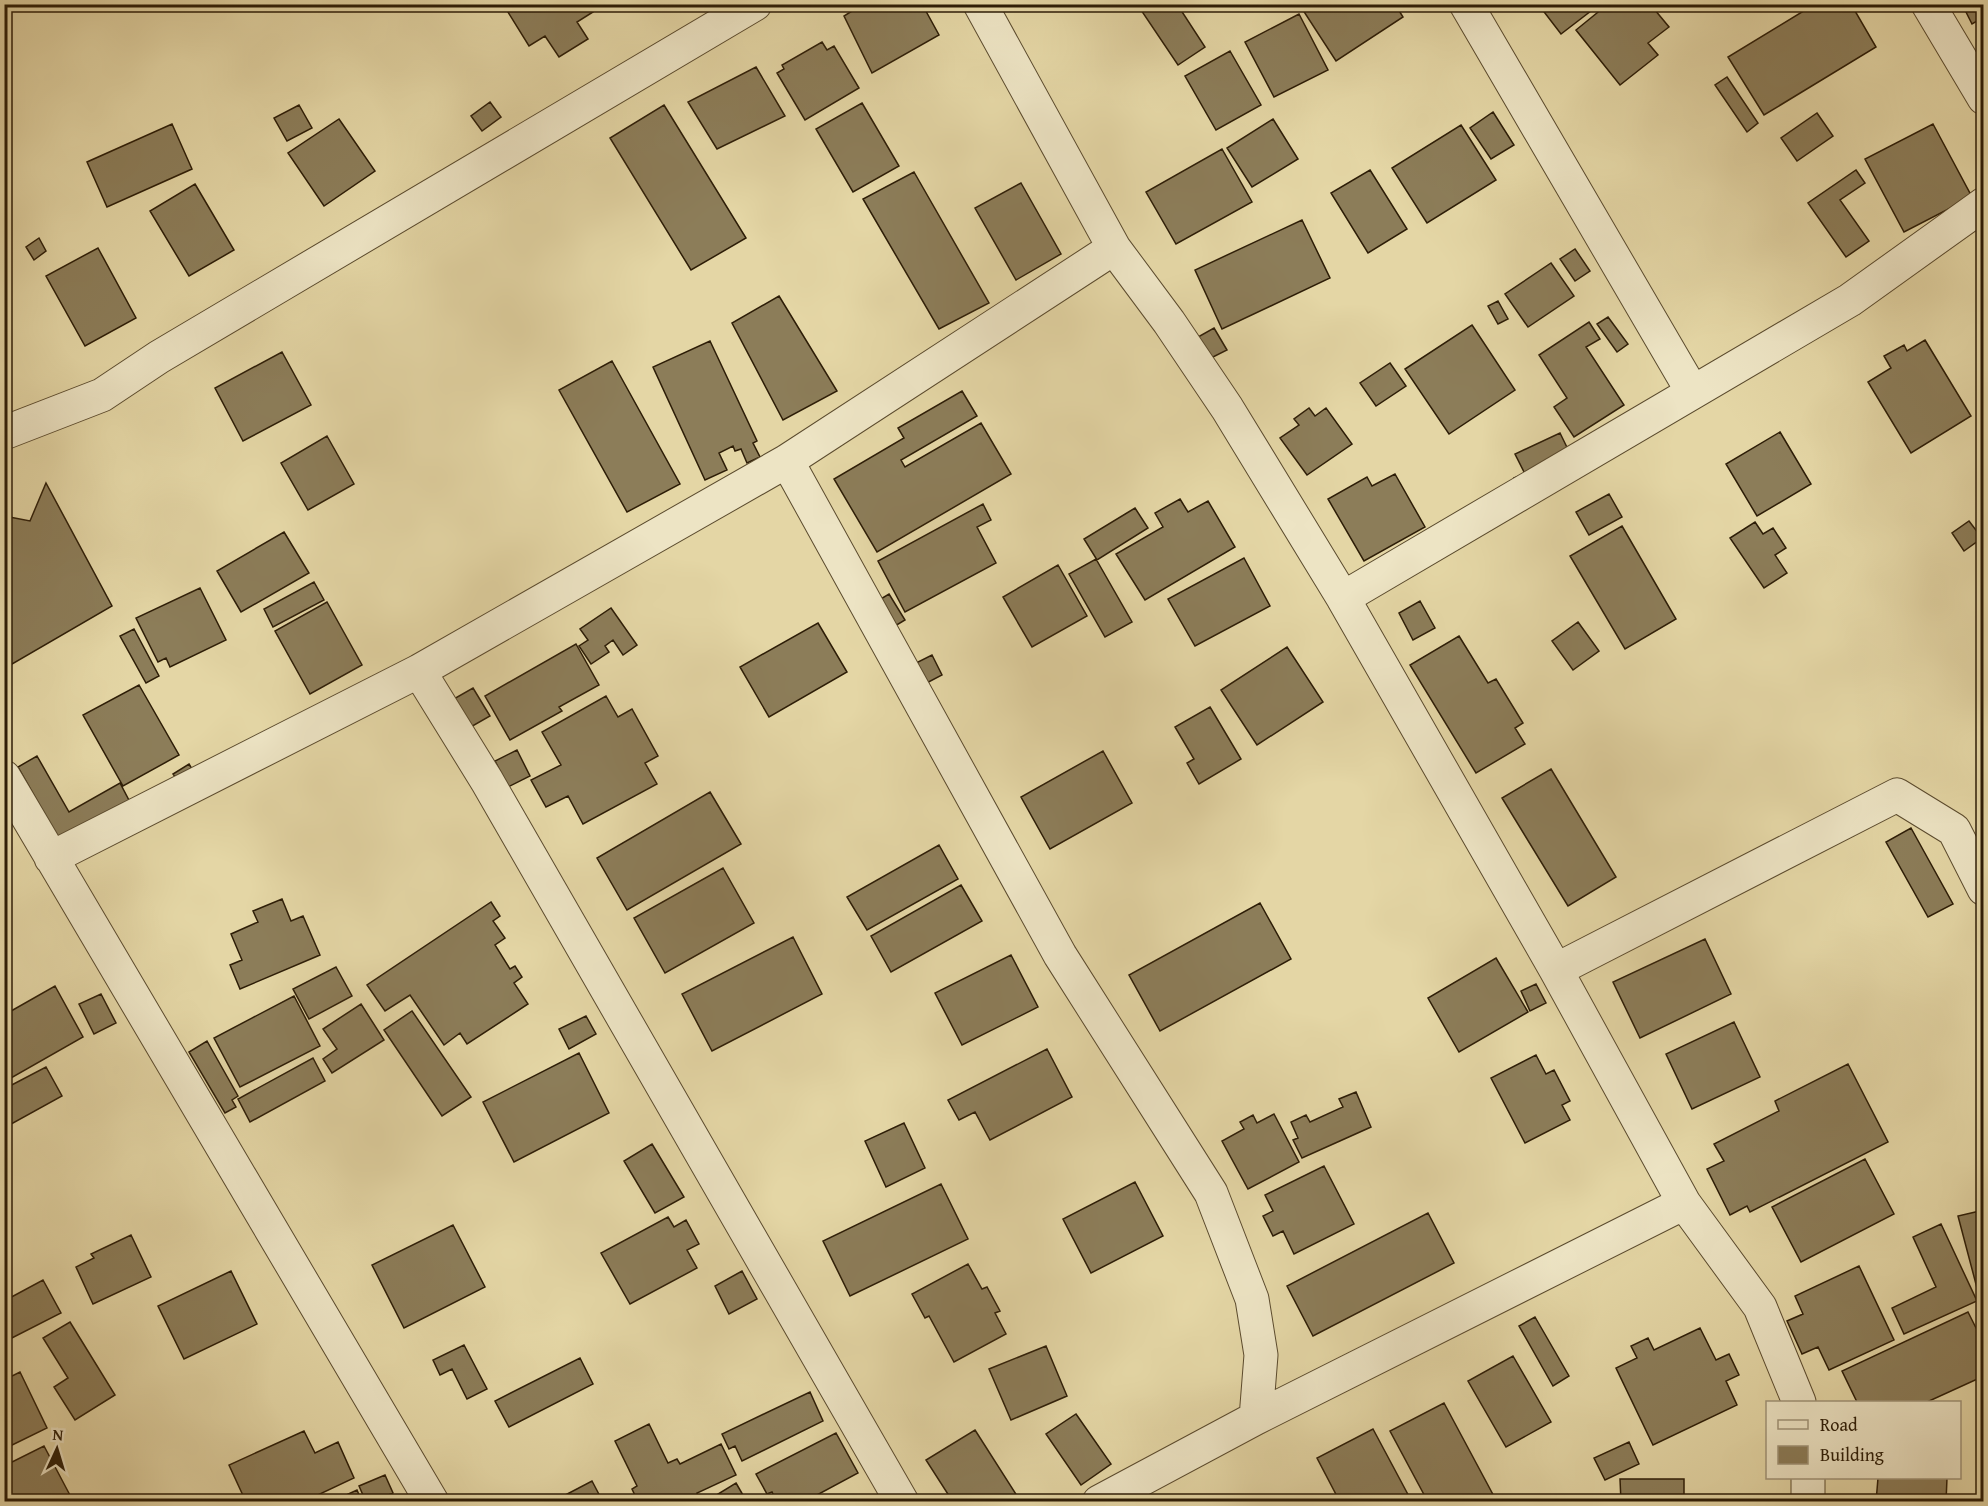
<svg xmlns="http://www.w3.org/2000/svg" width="1988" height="1506" font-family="'Gentium Book Plus',serif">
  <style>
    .building { fill: #8c7d59; stroke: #2d1d07; stroke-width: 1.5 }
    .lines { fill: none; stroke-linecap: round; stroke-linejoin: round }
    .minor-casing { stroke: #5b4b2e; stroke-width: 35 }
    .minor { stroke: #ede4c4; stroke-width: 33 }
  </style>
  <rect width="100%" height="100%" fill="#e4d6a5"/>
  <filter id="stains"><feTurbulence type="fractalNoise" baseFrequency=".00333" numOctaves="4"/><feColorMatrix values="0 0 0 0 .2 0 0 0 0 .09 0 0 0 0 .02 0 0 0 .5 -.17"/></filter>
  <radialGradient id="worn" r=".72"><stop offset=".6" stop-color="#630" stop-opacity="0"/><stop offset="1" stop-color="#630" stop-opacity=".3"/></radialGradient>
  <path class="building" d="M 503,4 L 588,4 L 593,12 L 577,22 L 588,39 L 559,57 L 545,36 L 529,46 Z
    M 863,4 L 922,4 L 939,35 L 872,73 L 844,16 Z
    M 1149,4 L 1177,4 L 1205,47 L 1178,65 L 1141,10 Z
    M 1299,4 L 1395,4 L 1403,17 L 1336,61 Z
    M 1538,4 L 1600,4 L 1561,34 Z
    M 1608,4 L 1650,4 L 1669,27 L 1648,43 L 1658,55 L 1620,85 L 1576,30 Z
    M 1815,4 L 1851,4 L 1876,47 L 1764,115 L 1728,57 Z
    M 1962,4 L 1981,4 L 1984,17 L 1972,24 Z
    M 1299,14 L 1328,70 L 1274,97 L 1245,42 Z
    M 822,42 L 827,50 L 834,46 L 859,88 L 805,120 L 777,73 L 784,69 L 782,65 Z
    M 1230,51 L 1261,105 L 1216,130 L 1185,76 Z
    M 756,67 L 785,116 L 717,149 L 688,102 Z
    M 1727,77 L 1758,123 L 1747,132 L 1715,85 Z
    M 490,102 L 501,117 L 482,131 L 471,116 Z
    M 862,103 L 899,166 L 853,192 L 816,129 Z
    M 299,105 L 312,128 L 287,141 L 274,118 Z
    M 664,105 L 746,238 L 691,270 L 610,138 Z
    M 1493,112 L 1514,145 L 1491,159 L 1470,128 Z
    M 1817,113 L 1833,136 L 1797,161 L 1781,138 Z
    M 339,119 L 375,171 L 324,206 L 288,153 Z
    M 1273,119 L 1298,159 L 1252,187 L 1227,148 Z
    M 172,124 L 192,169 L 107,207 L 87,162 Z
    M 1933,124 L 1972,197 L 1904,232 L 1865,159 Z
    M 1461,125 L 1496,180 L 1427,223 L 1392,168 Z
    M 1222,149 L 1252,202 L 1176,244 L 1146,192 Z
    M 1370,170 L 1407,229 L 1368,253 L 1331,193 Z
    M 1856,170 L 1865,183 L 1840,200 L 1869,241 L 1846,257 L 1808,203 Z
    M 914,172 L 989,303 L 939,329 L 863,199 Z
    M 1021,183 L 1061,254 L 1016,280 L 975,208 Z
    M 195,184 L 234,250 L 189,276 L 150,211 Z
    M 1302,220 L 1330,278 L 1222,329 L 1195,270 Z
    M 39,238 L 46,251 L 34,260 L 26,247 Z
    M 98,248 L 136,318 L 85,346 L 46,276 Z
    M 1575,249 L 1590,271 L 1575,281 L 1560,259 Z
    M 1551,263 L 1574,296 L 1528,327 L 1505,294 Z
    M 779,296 L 837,391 L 783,420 L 732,323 Z
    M 1498,301 L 1508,319 L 1498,324 L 1488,306 Z
    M 1608,317 L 1628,344 L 1617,352 L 1597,324 Z
    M 1589,322 L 1600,339 L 1586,347 L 1624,405 L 1574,437 L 1554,407 L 1567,398 L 1539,355 Z
    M 1472,325 L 1515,390 L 1449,434 L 1405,369 Z
    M 1214,328 L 1227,350 L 1211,358 L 1198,337 Z
    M 1925,340 L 1971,416 L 1911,453 L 1868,382 L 1891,368 L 1884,356 L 1904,345 L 1907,351 Z
    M 710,341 L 757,441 L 753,443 L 760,457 L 747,463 L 741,449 L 735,451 L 733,446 L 719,453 L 727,470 L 705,480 L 653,367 Z
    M 282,352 L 311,405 L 243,441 L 215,388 Z
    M 612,361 L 680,484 L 627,512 L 559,390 Z
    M 1390,363 L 1406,386 L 1376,406 L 1360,383 Z
    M 962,391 L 977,416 L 901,460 L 905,467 L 981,423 L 1011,474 L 877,552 L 834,479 L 904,438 L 898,428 Z
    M 1309,408 L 1315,416 L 1326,408 L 1352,444 L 1307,475 L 1280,438 L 1299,425 L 1294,419 Z
    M 1780,432 L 1811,484 L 1757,516 L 1726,464 Z
    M 1560,433 L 1577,468 L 1521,494 L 1514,478 L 1525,474 L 1515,454 Z
    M 327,436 L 354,484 L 308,510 L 281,463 Z
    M 1395,474 L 1425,527 L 1364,561 L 1328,499 L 1367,477 L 1372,486 Z
    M 46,483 L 112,606 L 7,667 L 4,516 L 30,521 Z
    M 1609,494 L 1622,517 L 1589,535 L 1576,512 Z
    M 1180,499 L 1188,512 L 1208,501 L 1235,547 L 1145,600 L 1116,554 L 1163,527 L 1155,513 Z
    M 983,504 L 991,520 L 977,527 L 996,563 L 905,612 L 878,561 Z
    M 1135,508 L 1148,528 L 1097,560 L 1084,539 Z
    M 1969,521 L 1982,538 L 1964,551 L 1952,533 Z
    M 1755,522 L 1763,534 L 1773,528 L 1786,548 L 1775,555 L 1787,573 L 1764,588 L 1730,538 Z
    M 1622,526 L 1676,619 L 1625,649 L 1570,556 Z
    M 284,532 L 309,573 L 241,612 L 217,571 Z
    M 1244,558 L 1270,606 L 1195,646 L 1168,599 Z
    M 1096,559 L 1132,622 L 1105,637 L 1069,574 Z
    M 1058,565 L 1087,616 L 1032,647 L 1003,597 Z
    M 314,582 L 324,600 L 273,627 L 264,609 Z
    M 200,588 L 226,640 L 170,667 L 166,658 L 158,662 L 136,618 Z
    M 889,594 L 905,620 L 890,629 L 874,603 Z
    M 1420,601 L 1435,628 L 1413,640 L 1399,613 Z
    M 327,602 L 362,665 L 310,694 L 275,631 Z
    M 611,608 L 637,645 L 623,655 L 613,640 L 605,646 L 609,652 L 591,664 L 579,646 L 588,640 L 580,629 Z
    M 1578,622 L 1599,651 L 1573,670 L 1552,641 Z
    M 818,623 L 847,672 L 769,717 L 740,667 Z
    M 134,629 L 159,676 L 146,683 L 120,636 Z
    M 1459,636 L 1488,683 L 1496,679 L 1523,723 L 1515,728 L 1525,744 L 1476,773 L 1410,665 Z
    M 576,644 L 599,685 L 559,707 L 562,711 L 510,740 L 485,696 Z
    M 1287,647 L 1323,702 L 1257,745 L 1221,690 Z
    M 932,655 L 942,675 L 921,686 L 910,666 Z
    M 139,685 L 179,755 L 123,786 L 83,715 Z
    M 473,688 L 490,716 L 469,728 L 452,700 Z
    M 606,696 L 618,717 L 632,709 L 658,756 L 645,763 L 657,784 L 583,824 L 568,796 L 546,807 L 531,780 L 561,765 L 542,732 Z
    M 1210,707 L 1241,759 L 1199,784 L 1187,763 L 1194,759 L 1175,727 Z
    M 517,750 L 530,776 L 508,787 L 495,761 Z
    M 1103,751 L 1132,803 L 1050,849 L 1021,797 Z
    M 37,756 L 69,812 L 120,783 L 132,806 L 62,845 L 18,767 Z
    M 189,764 L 196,776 L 181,785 L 173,774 Z
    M 1551,769 L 1616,877 L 1568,906 L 1502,798 Z
    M 710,792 L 741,844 L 627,910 L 597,858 Z
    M 1911,828 L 1953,904 L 1928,917 L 1886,842 Z
    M 939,845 L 958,879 L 867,930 L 847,897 Z
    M 723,868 L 754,923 L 665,973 L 634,918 Z
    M 961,885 L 982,921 L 891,972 L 871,936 Z
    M 282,899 L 291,921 L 303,916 L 320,955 L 240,989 L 230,965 L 242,960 L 231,934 L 258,922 L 253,911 Z
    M 491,902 L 500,916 L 493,921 L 505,938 L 495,945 L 510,969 L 515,966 L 522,977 L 514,983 L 528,1004 L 467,1044 L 460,1033 L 444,1045 L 410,995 L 385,1011 L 367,985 Z
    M 1260,903 L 1291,959 L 1160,1031 L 1129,975 Z
    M 793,937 L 822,994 L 712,1051 L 682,994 Z
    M 1705,939 L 1731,994 L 1640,1038 L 1613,982 Z
    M 1011,955 L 1038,1007 L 962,1045 L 935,993 Z
    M 1496,958 L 1528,1012 L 1459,1052 L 1428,998 Z
    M 336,967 L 352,996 L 309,1019 L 293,989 Z
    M 1536,984 L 1546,1003 L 1530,1011 L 1521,991 Z
    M 55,986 L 83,1037 L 4,1082 L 4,1015 Z
    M 101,994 L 116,1023 L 94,1034 L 79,1004 Z
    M 294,996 L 320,1046 L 240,1087 L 214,1038 Z
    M 361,1004 L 384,1040 L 332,1073 L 323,1059 L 337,1049 L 323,1029 Z
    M 412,1011 L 471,1097 L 442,1116 L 384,1030 Z
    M 586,1016 L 596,1034 L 569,1049 L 559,1029 Z
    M 1734,1022 L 1760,1077 L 1692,1109 L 1666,1054 Z
    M 207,1041 L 238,1096 L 232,1100 L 236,1107 L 225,1113 L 189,1052 Z
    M 1047,1049 L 1072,1097 L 990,1140 L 975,1112 L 959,1120 L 948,1100 Z
    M 579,1053 L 609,1113 L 514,1162 L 483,1102 Z
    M 1536,1055 L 1546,1074 L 1554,1070 L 1570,1101 L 1562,1105 L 1570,1120 L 1525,1143 L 1491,1078 Z
    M 313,1058 L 325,1081 L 250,1122 L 238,1099 Z
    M 1848,1064 L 1888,1142 L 1750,1212 L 1747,1206 L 1730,1215 L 1707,1169 L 1724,1161 L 1714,1144 L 1779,1111 L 1775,1101 Z
    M 46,1067 L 62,1096 L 4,1128 L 4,1089 Z
    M 1356,1092 L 1371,1127 L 1302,1158 L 1293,1140 L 1298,1138 L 1291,1122 L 1306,1115 L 1310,1122 L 1343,1107 L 1339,1099 Z
    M 1274,1114 L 1299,1162 L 1248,1189 L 1222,1141 L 1244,1129 L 1240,1122 L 1253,1115 L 1257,1123 Z
    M 904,1123 L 925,1168 L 886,1187 L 865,1141 Z
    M 652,1144 L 684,1197 L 655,1213 L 624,1161 Z
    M 1865,1159 L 1894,1214 L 1801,1262 L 1772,1207 Z
    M 1324,1166 L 1354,1224 L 1294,1254 L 1283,1231 L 1273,1236 L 1263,1216 L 1273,1211 L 1265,1195 Z
    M 1135,1182 L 1163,1236 L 1091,1273 L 1063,1219 Z
    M 941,1184 L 968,1239 L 850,1296 L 823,1241 Z
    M 1984,1210 L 1984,1286 L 1977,1288 L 1958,1216 Z
    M 1428,1213 L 1454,1263 L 1313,1336 L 1287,1286 Z
    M 668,1217 L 674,1227 L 686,1220 L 699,1244 L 687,1250 L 697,1268 L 630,1304 L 601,1253 Z
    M 1941,1224 L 1977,1301 L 1904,1334 L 1892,1308 L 1936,1287 L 1913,1237 Z
    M 453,1225 L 485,1287 L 404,1328 L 372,1265 Z
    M 131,1235 L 151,1277 L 93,1304 L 76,1267 L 94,1258 L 91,1254 Z
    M 968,1264 L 982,1289 L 987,1287 L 1000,1311 L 995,1313 L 1006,1334 L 954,1362 L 929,1316 L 925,1318 L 912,1294 Z
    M 1859,1266 L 1894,1340 L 1829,1370 L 1818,1347 L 1802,1354 L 1787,1321 L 1803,1314 L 1795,1296 Z
    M 231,1271 L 257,1324 L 184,1359 L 158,1306 Z
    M 742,1271 L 757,1299 L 729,1314 L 715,1286 Z
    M 43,1280 L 61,1313 L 4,1342 L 4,1301 Z
    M 1968,1312 L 1984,1344 L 1984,1376 L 1927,1402 L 1857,1402 L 1842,1371 Z
    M 1535,1317 L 1569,1376 L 1553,1386 L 1519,1326 Z
    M 70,1322 L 115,1395 L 75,1420 L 54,1387 L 68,1378 L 43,1338 Z
    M 1700,1328 L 1716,1360 L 1729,1354 L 1739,1375 L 1726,1381 L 1737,1405 L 1653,1445 L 1616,1368 L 1637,1358 L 1631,1346 L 1648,1338 L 1654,1350 Z
    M 464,1345 L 487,1389 L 467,1399 L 452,1369 L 440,1375 L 433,1360 Z
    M 1046,1346 L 1067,1396 L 1011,1420 L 989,1369 Z
    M 1513,1356 L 1551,1422 L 1506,1447 L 1468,1381 Z
    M 580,1358 L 593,1384 L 509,1427 L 495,1401 Z
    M 20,1372 L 47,1428 L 4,1449 L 4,1380 Z
    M 810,1392 L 823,1421 L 742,1461 L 735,1446 L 729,1449 L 722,1434 Z
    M 1444,1403 L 1497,1502 L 1428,1502 L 1390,1431 Z
    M 1076,1414 L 1111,1464 L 1081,1485 L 1046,1434 Z
    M 649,1424 L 668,1463 L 677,1459 L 680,1464 L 721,1444 L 736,1475 L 697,1493 L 699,1497 L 691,1502 L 638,1502 L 632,1489 L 637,1486 L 615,1441 Z
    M 1373,1429 L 1412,1502 L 1340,1502 L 1317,1458 Z
    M 975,1430 L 1021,1502 L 953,1502 L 926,1460 Z
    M 304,1431 L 315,1453 L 338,1442 L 354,1478 L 303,1502 L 246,1502 L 229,1465 Z
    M 836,1433 L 858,1473 L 804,1502 L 777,1502 L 772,1492 L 767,1494 L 756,1474 Z
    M 1629,1442 L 1639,1464 L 1605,1480 L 1594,1458 Z
    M 44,1446 L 72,1499 L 4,1502 L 4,1466 Z
    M 385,1475 L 393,1493 L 374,1502 L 366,1502 L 359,1486 Z
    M 1878,1478 L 1947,1478 L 1946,1502 L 1876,1502 Z
    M 1620,1479 L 1684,1479 L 1684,1502 L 1621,1502 Z
    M 592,1481 L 603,1502 L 552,1502 Z
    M 736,1483 L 747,1502 L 705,1502 Z
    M 357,1490 L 362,1502 L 331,1502 Z"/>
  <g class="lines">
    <g class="minor-casing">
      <path id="minor" d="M 980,4 L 1114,248 L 1169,322 L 1227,408 L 1343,598 L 1556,970 L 1684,1203 L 1760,1307 L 1799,1402
        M 1466,4 L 1692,391
        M 1928,4 L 1984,98
        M 4,433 L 102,395 L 159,357 L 755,4
        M 787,461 L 1060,955 L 1211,1193 L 1252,1299 L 1261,1355 L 1256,1418
        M 1343,598 L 1850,300 L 1984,204
        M 419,671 L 487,781 L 902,1502
        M 4,777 L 432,1502
        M 51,858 L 419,671 L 787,461 L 1114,248
        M 1556,970 L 1897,795 L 1954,830 L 1984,889
        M 1099,1502 L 1256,1418 L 1684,1203
        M 1808,1502 L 1808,1478"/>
    </g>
    <use href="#minor" class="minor"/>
  </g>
  <rect width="1988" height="1506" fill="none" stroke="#e4d6a5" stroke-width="24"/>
  <rect x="6" y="6" width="1976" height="1494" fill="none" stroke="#2d1d07" stroke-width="3"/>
  <rect x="12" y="12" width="1964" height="1482" fill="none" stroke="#2d1d07" stroke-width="1.5"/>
  <rect x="1766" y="1401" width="195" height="78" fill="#ede4c4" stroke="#a09478" stroke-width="1.5"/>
  <rect x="1778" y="1420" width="30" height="9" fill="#ede4c4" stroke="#a09478" stroke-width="1.5"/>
  <text x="1820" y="1431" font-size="18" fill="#2d1d07">Road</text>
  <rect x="1778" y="1446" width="30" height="18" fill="#8c7d59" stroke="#a09478" stroke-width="1.5"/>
  <text x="1820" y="1461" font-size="18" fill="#2d1d07">Building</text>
  <g transform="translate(57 1449) rotate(4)" stroke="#ede4c4" stroke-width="4.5" paint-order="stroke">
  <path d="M0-4.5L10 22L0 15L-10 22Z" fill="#2d1d07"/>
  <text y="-9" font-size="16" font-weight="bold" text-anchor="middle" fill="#2d1d07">N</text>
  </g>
  <rect width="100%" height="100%" filter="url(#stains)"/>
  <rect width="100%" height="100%" fill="url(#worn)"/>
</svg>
